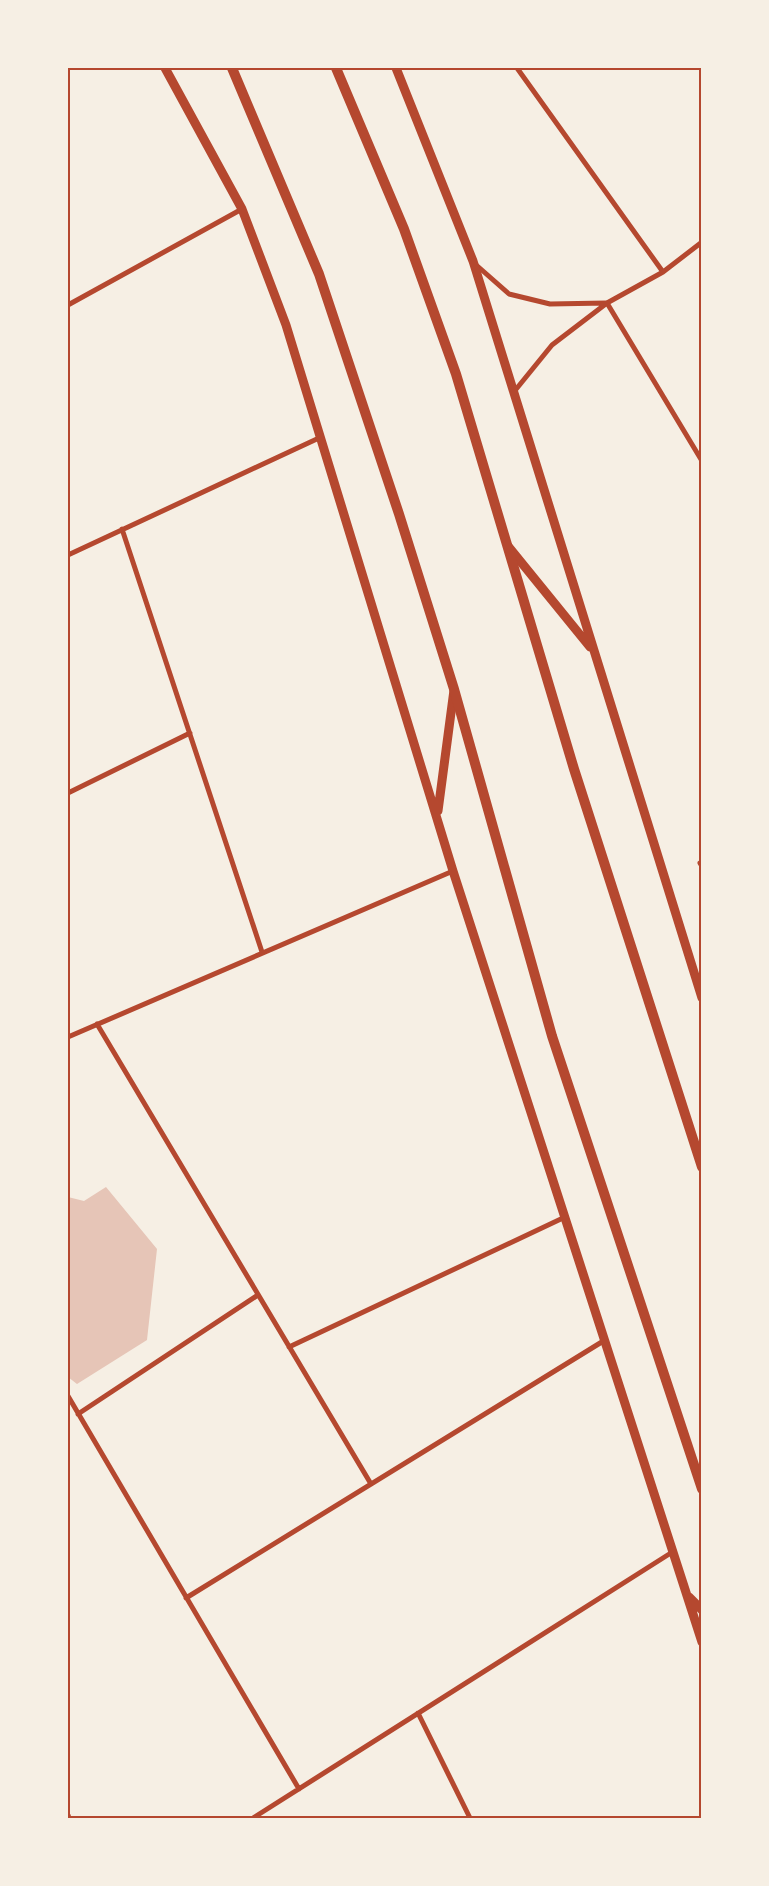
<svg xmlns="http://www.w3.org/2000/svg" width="769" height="1886" viewBox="0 0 769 1886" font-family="'DM Sans',sans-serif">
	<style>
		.building { fill: #e6c5b7 }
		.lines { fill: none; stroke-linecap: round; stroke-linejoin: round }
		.minor { stroke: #b5482f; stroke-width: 5 }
		.tertiary { stroke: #b5482f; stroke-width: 9 }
		.secondary { stroke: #b5482f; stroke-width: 10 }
		.neatline { fill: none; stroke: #b5482f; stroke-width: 2 }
	</style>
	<rect width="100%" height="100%" fill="#f6efe4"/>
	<path class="building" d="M106,1187L157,1249L147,1340L77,1384L68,1377V1197L84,1201Z"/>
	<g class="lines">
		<path class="minor" d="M517,68L663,272
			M475,264L509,294L550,304L606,303
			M607,303L702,461
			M68,305L242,209
			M513,393L552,345L607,303L663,272L702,242
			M122,529L262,952
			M68,555L319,438
			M68,793L190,733
			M702,862L700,863L702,866
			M97,1024L371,1484
			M68,1037L453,871
			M289,1347L563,1218
			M68,1396L299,1789
			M78,1414L258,1295
			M186,1598L605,1340
			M418,1713L470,1818
			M68,1815L69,1818
			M253,1818L674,1551"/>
		<path class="tertiary" d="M165,68L242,209L286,325L453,871L702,1642
			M396,68L473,261L702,998
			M508,546L590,647
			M438,811L454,690
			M689,1597L702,1610"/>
		<path class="secondary" d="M232,68L319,274L399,514L454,689L552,1036L702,1489
			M336,68L404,229L456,374L574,769L702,1167"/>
	</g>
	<rect width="769" height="1886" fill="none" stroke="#f6efe4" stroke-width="138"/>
	<rect x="69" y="69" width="631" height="1748" class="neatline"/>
</svg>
